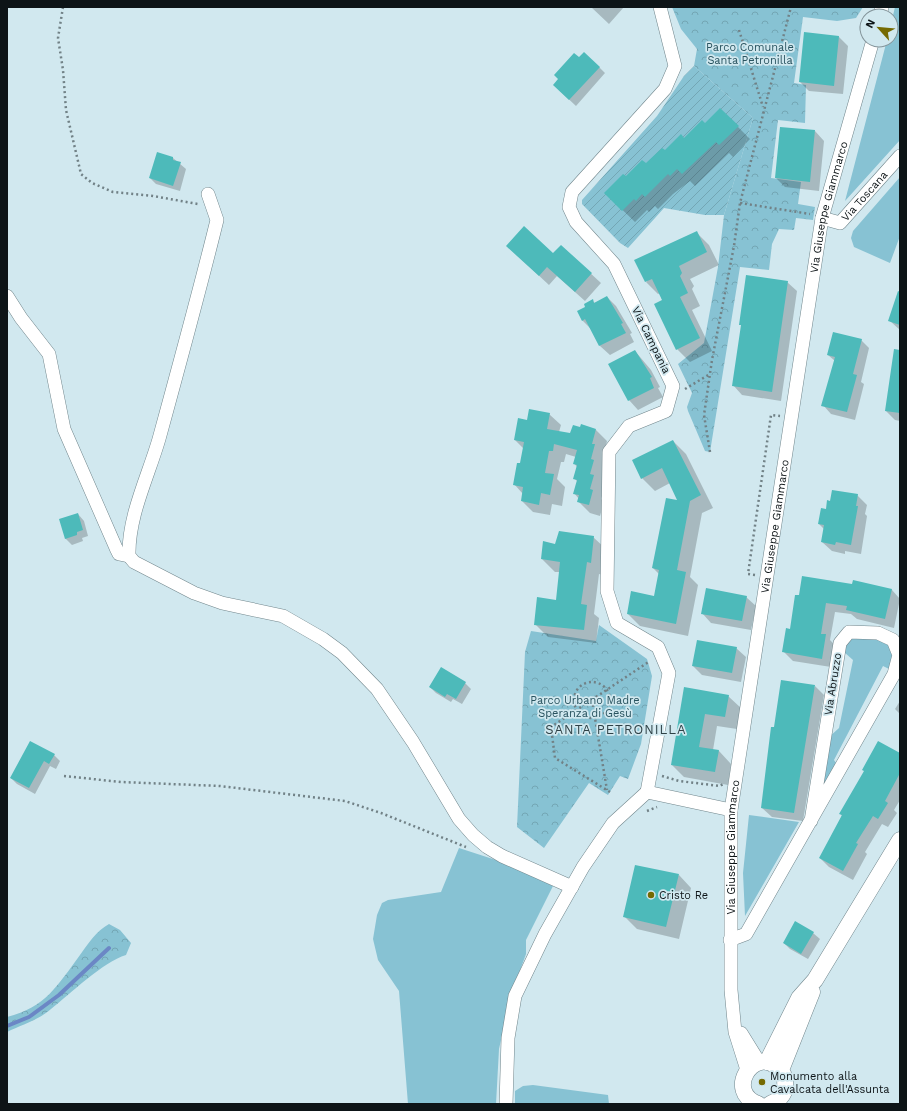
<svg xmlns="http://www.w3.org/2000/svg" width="907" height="1111" viewBox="0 0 907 1111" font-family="'Work Sans',sans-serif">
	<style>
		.grass { fill: #87c2d3 }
		.forest { fill: url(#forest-crowns) }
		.garden { fill: url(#garden-furrows) }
		.shadow { fill: #0003 }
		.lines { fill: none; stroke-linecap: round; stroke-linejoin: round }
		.stream { stroke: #6b87c5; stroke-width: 4 }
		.building { fill: #4dbaba }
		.minor-casing { stroke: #71868c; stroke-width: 14 }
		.major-casing { stroke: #71868c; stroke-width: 17 }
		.path { stroke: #718186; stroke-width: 2.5; stroke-dasharray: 2 3; stroke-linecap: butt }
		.minor { stroke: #fff; stroke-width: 13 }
		.major { stroke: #fff; stroke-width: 16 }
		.poi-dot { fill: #756a02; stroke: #d1e8ef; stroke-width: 1.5 }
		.labels { text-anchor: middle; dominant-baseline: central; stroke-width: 3.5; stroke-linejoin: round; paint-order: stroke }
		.park-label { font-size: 11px; fill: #28535f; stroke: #d1e8ef }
		.street-label { font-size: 11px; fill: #0d1417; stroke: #d1e8ef }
		.poi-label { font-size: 11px; fill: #0d1417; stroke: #d1e8ef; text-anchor: start }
		.quarter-label { font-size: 13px; letter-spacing: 1px; fill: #2f4247; stroke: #d1e8ef }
	</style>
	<defs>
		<pattern id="forest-crowns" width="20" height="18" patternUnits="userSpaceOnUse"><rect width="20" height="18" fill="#87c2d3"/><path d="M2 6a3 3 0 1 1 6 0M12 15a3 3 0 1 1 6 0" fill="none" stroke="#73a6b4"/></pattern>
		<pattern id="garden-furrows" width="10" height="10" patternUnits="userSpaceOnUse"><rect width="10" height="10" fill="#87c2d3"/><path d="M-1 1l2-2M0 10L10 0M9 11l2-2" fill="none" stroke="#73a6b4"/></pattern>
	</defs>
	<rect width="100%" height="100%" fill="#d1e8ef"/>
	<path class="grass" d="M895,7H900V140L845,201L887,40H891V24Z
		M900,172V236L890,263L854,247L851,238L853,231L900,177Z
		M866,635L891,646L893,654L889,669L883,666L834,760L838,766L818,803L827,739L839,728L853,660L844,652L849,639Z
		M749,815L799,822L745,916L743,873Z
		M459,848L502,862L553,886L526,940V954L511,995L499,1049L496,1104H408L399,991L378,960L373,939L377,915L382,903L388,900L441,892Z
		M533,1085L608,1095L609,1104H515V1091L523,1086Z"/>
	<path class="forest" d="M672,7H863L856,18L837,21L803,17L794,83L806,85L805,123L778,120L771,178L801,182L798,204L815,207L813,220L796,218L794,230L779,229L772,244L769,270L740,267L710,452L705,451L688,411L687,407L692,393L678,364L704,343L718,267L724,215L753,118L694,66L697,49L681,29Z
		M599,625L647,659L652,676L641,744L628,779L620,776L608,795L589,783L544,848L517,827L525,652L531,631L596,641Z
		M109,924L120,930L131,943L126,955C103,962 70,994 51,1009C39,1020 21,1025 7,1032V1017C46,1007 57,986 80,955C88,944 96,931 109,924Z"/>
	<path class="garden" d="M694,66L753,118L724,215H705L664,208L628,248L620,243L582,204V200L657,116L684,76Z"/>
	<path class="shadow" d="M591,7H624L609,24Z
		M805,34L839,37L848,46L843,94L809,91L800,82Z
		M579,58L599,67L605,73L576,106L560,91Z
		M720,109L750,139L733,157L729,153L695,186L690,181L673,194L658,209L655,206L649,212L647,210L635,222L605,193L705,124Z
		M815,131L824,141L819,191L785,187L776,178Z
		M173,158L186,169L180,191L156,184L150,178Z
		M696,232L709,245L719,265L690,279L694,286L692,289L700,306L692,310L712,351L690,362L677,349L660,293L658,294L646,282Z
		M507,246L553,254L561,246L601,283L585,301L557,276L549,285Z
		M787,282L797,291L781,401L742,395L733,385L742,326L741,325Z
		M607,297L616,306L632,333L630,334L634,342L610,355L600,346L592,330L582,320L586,307L592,301L595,303Z
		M900,303V330L890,321Z
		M861,340L869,348L861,382L864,384L855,420L831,414L823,405L835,361L828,355Z
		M635,351L651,370L660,387L658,388L663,397L638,410L629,400Z
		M900,360V421L895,420L886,411Z
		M549,414L561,425L559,432L571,434L596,430L607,441L604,454L606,472L602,484L605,487L601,499L604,502L600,516L590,513L578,501L579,499L574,493L578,482L574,478L577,467L574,463L576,457L566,454L564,462H561L557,479L565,487L562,506L552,504L550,515L533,512L522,501L523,494L514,484L521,465L524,449L515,440L528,421Z
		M673,441L686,454L713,508L702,513L690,577L698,585L688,636L640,626L628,614L655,597L659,574L653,568L679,501L670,483L655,491L642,478Z
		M857,495L867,505L865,514L867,516L861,554L845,551V554L832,551L822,542L824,529L819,524L827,510Z
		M78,514L84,521L88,536L82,538L83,541L72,545L65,538Z
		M593,537L606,549L603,575L599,574L594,614L599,618L596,643L548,637L535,624L557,601L560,572H555L542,559L556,545Z
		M853,585L892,590L900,599L894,628L857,619L851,614L835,612L830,640L835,645L831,667L793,661L784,652L791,630L796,596Z
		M746,597L756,606L751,630L711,623L702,613Z
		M736,648L746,657L741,682L702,675L693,666Z
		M465,683L471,689L462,704L453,699L451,702L436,693L430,687Z
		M815,686L824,695L803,821L772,817L762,808Z
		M685,688L728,696L741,708L737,729L717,726L713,750L719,751L731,764L728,785L684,777L672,765Z
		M900,701V714L895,709Z
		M900,754V800L894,810L897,813L888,827L882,824L865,852L867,854L853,880L829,867L820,858L842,816L840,813Z
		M54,755L60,761L56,769L50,766L35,794L17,784L11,778Z
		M679,875L691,888L679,939L637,929L624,916Z
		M796,923L813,933L820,939L808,959L790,949L784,943Z"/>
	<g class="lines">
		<path class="stream" d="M7,1026L29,1017L59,995L109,948"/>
	</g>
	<path class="building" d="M804,32L839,36L834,86L799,82Z
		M584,52L600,67L569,100L553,85L558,79L554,75L574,53L579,57Z
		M720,108L739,126L719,145L716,142L682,174L677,169L670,176L668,174L645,197L642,194L636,201L634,199L622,211L604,193L623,174L626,176L642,160L646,163L662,148L665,150L681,134L684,138L702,120L705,123Z
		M780,127L815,130L810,182L775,178Z
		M157,152L173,157V160L181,162L173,186L149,178Z
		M524,226L553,253L561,245L592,273L575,292L547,267L539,276L506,246Z
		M697,231L707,252L679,266L682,273L680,276L688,293L680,297L700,338L676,350L654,304L662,300L652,279L645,282L634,260Z
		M746,275L788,281L772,392L732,386L741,325H739Z
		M898,291L900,292V325L888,321Z
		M607,296L623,323L621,324L626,333L599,346L585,319L582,321L577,311L585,307L584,304L593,299L594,303Z
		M833,332L862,339L853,374L857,375L847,412L821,406L835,357L827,355Z
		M894,349L900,350V413L885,411Z
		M635,350L652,377L650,378L654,388L628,401L608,364Z
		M529,409L550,413L547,429L570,433L573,425L580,427L581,424L596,429L592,444H595L591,459L594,460L590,474L594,475L590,489L593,490L589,505L577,502L579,495L573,494L577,480L573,479L577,465L573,464L577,450L554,444L553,451H549L545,473L554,474L550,495L541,493L539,505L521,501L523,487L513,485L517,463H520L524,442L514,440L518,418L527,420Z
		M673,440L701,495L690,501L677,570L686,572L676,624L627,614L631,591L654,596L659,570L652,568L666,498L677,500L662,468L641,479L632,460Z
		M832,490L858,494L856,506H858L851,545L836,542L835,545L821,542L824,525L818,524L821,508L826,509L827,500L830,501Z
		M78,513L83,530L77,532V535L65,539L59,519Z
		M559,531L594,536L591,563L587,562L581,604L587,605L584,630L534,625L537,597L556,600L560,562L541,559L543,541L555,544Z
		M802,576L852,584L853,580L892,589L885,619L846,610L847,606L826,603L821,634H826L822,659L782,652L786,628L790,629L795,595H799Z
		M706,588L747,596L742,621L701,614Z
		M697,640L737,647L732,673L692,666Z
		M441,667L466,682L456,699L447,694L445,697L429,687Z
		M781,680L815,685L794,813L761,808L771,727H774Z
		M684,687L729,695L725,717L705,714L699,747L719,750L715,772L671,765Z
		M30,741L55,754L49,764L44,761L29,788L10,778Z
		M878,741L900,753V773L885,801L888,803L878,819L873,816L856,843L858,844L843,871L819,858L842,815L839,814L864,771L862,770Z
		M635,865L679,874L666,927L623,917Z
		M795,921L814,932L801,954L783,943Z"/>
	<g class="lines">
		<g class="minor-casing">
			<g id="minor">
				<path d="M880,16L882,7"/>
				<path d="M208,194L217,220C199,293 179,366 159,439C148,477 128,516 129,556L134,562L194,593L222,603L283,616L323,639L342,653L377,689L413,742L459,819L473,835L487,847L502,856L572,887"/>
				<path id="s1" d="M822,218L840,223L900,156"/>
				<path d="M7,296L21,318L49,354L64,429L116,548L119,554L129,556"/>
				<path d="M647,792L669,673L658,647L617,623L607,591L609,452L629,426L666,411L673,386L614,264L576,222L569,207L572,192L665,89L675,66L660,7"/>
				<path d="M730,940L746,934L894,674L899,655L893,640L878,633L849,632L840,643L811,821"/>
				<path d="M741,1033L759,1062"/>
				<path id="s2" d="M747,1070L735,1032L731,990V810L822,218L873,40"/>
				<path d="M506,1104L508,1038L515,996L545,934L583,867L613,823L647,792L731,810"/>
			</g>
		</g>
		<g class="major-casing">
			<path id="major" d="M767,1062L799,998L815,980L900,840
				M781,1070L812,992
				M758,1104C725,1092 753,1046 777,1067C783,1071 786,1078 785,1086C785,1095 778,1101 770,1104"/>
		</g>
		<path class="path" d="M63,7L58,38L63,70L66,110L81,174L92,183L113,192L153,196L198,204
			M739,30L763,107
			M862,33L867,16
			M740,203L810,214
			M685,389L710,374
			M710,452L704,415L712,360L734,246L740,203L791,7
			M755,575L748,574L771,415L780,416
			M574 700a18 18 0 1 1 36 0a18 18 0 1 1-36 0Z
			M592,700L607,790
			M64,776L121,782L220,786L345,801L381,813L466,847
			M662,776L679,781L720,786L723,784
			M610,792L555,758L551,727L650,661
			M647,811L657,807"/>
		<use href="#minor" class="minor"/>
		<use href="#major" class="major"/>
	</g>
	<g class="poi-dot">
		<circle cx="651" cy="895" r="4"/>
		<circle cx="762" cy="1082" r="4"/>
	</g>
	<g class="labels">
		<g class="park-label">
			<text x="750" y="47">Parco Comunale<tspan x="750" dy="13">Santa Petronilla</tspan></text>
			<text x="585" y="700">Parco Urbano Madre<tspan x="585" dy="13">Speranza di Gesù</tspan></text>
		</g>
		<g class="street-label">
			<text stroke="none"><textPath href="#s1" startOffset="55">Via Toscana</textPath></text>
			<text stroke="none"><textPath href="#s2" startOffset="873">Via Giuseppe Giammarco</textPath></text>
			<text transform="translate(651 340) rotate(64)">Via Campania</text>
			<text stroke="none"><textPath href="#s2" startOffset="549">Via Giuseppe Giammarco</textPath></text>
			<text transform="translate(833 684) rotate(-81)">Via Abruzzo</text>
			<text stroke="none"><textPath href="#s2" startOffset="225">Via Giuseppe Giammarco</textPath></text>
		</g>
		<g class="poi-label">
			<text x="659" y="895">Cristo Re</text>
			<text x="770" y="1076">Monumento alla<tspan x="770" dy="13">Cavalcata dell'Assunta</tspan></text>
		</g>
		<g class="quarter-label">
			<text x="616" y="729">SANTA PETRONILLA</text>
		</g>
	</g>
	<rect width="907" height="1111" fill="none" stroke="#0d1417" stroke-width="16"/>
	<g transform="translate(879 28) rotate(297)"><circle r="19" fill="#d1e8ef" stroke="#839399"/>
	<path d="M0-3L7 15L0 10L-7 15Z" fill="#756a02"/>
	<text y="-6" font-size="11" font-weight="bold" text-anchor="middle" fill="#0d1417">N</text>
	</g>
</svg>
